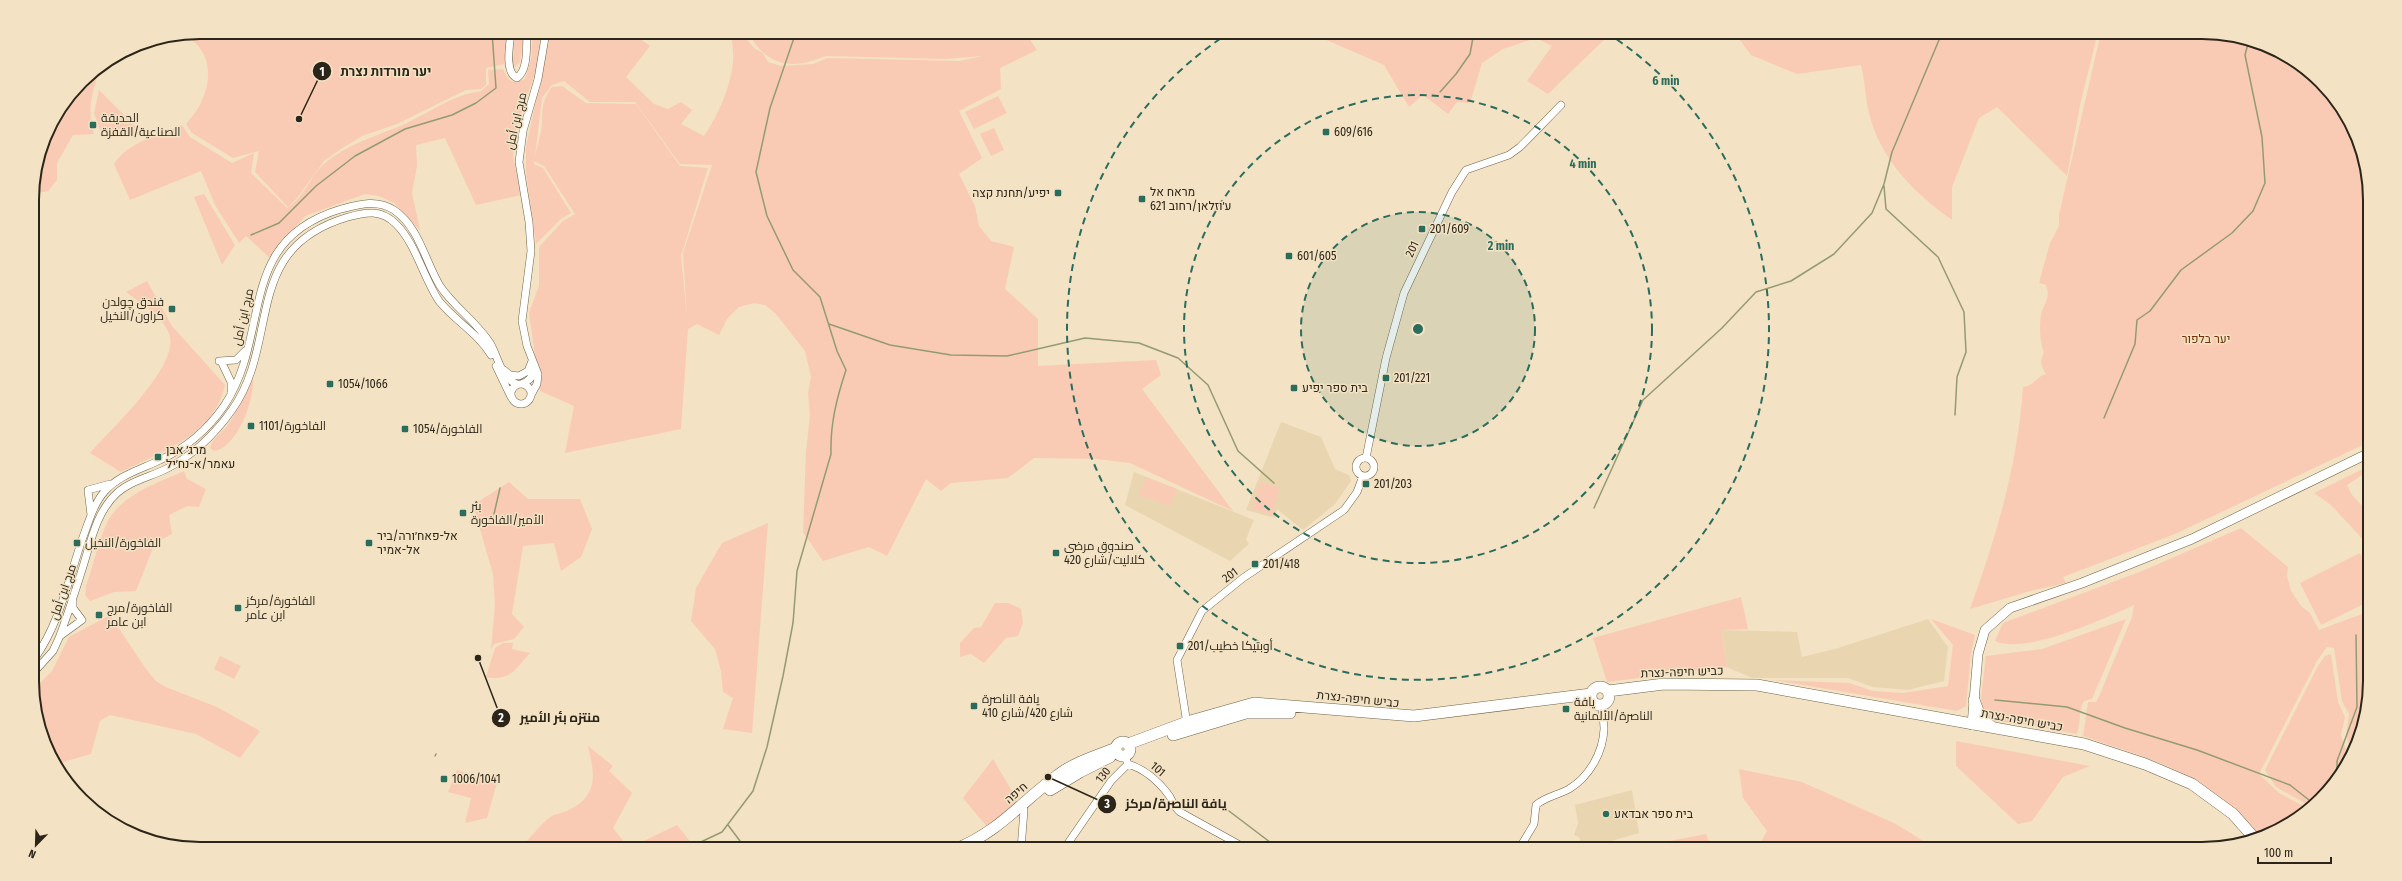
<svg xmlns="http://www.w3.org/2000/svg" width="2402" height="881" viewBox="0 0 2402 881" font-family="'Fira Sans Condensed',Cairo,Heebo,sans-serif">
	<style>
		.built { fill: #e9d6b1 }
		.green { fill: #facbb4; fill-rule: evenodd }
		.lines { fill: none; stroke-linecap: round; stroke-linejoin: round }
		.stream { stroke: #939b72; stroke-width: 1.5 }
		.minor-casing { stroke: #716347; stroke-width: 8 }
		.major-casing { stroke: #716347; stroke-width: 10 }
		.highway-casing { stroke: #716347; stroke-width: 12 }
		.minor { stroke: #fff; stroke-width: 7 }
		.major { stroke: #fff; stroke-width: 9 }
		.highway { stroke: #fff; stroke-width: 11 }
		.ring { fill: none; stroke: #2b6d5c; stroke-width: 2; stroke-dasharray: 7 5 }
		.poi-dot { fill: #2b6d5c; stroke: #f3e2c3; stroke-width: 1.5 }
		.labels { text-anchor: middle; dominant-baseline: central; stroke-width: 3; stroke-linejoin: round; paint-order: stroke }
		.poi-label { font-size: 12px; fill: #2c261a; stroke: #f3e2c3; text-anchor: start }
		.street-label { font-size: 12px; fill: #2c261a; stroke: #f3e2c3 }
		.park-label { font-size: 12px; fill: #723208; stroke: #f3e2c3 }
		.rim { fill: none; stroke: #2c261a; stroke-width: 2 }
		.centre { fill: #2b6d5c; stroke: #f3e2c3; stroke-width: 2 }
		.ring-label { font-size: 12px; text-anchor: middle; font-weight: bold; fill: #2b6d5c; stroke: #f3e2c3; stroke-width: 3; stroke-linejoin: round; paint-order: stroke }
		.leader { fill: none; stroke: #2c261a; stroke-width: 1.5 }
		.callout-dot { fill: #2c261a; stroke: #f3e2c3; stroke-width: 1.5 }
		.mark-label { font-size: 12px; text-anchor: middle; font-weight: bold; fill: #fff }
		.callout-label { font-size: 13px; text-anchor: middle; font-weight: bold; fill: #2c261a; stroke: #f3e2c3; stroke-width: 3; stroke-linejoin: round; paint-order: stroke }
	</style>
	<rect width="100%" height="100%" fill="#f3e2c3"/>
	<path class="built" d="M1281,422L1321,437L1335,469L1349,475L1351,481L1335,504L1303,530L1277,509L1275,518L1246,510Z
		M1134,472L1254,520L1246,539L1249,544L1230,561L1125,505Z
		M1928,619L1948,647L1944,681L1908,690L1873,687L1848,678H1752L1727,667L1722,630L1797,632L1802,657L1835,649Z
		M1632,790L1639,833L1583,849L1579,837L1574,835L1578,823L1575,805Z"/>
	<path class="green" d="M200,32H507L505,64L486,68V85L481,89L466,90L397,124L362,136L341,149L324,161L297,198L288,207L255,172L259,151L233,158L192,133L186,124C210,99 221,56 185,35Z
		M515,32H524L520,62L515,67L513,61Z
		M533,32H541L537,68L516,128L513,156L521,195L476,205L445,138L416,145L417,166L412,193L420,230L394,203L379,196L365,194L305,216L270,258L246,236L239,243L215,205L201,171L130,200L114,164C128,142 159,135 182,125L190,137L232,163L254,153L251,173L287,208C306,196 309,177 324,164C344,146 373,137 398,127C426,115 451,95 481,91L489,84L488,70L503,69C508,81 512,85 525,79L531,60Z
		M551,32H638L636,36L650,46L626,77L654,104L668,109L681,102L692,110L681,124L704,136C718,115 730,89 733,63C734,53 732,42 731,32L745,37L754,48L763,53L768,62L781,66L813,64L828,58L960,61L982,56L945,59L826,56C793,70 767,67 749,34L742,32H1032L1027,35L1037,50L1000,68L1001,89L959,111L982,158L959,174L975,206L979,226L991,241L1014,247L1005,289L1038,319V366L1156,360L1161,375L1142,389L1233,511L1130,463L1097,459L1034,458L1008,478L951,483L941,491L926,479L887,556L869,547L823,561L803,532L806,452L810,415L808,393L811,377L805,351L776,314L765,305L754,303L739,307L727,319L719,335L697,324L688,329L681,429L565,453L574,406L540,391L529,313L539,286V247L563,221L575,214L544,166L534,161V164L543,168L571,213L561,219L536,244L526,173V147ZM564,81L590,102H635L680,164L712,165L683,253L687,317L681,256L708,168L680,166L636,104L586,103L562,86L552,87C542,101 542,109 542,125C541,134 537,147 535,156L542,98L552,85Z
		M1308,32H1617L1609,35L1548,94L1527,81L1552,46L1536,38L1503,49L1482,63L1470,103L1457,102L1448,114L1423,95L1409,107L1384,65Z
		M1734,32H2098L2080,105L2067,176L1997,107L1979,118L1952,187V220C1914,193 1880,159 1869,113C1865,97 1865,81 1861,65L1797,74L1751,55Z
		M2101,32H2202L2256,41L2296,60L2329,89L2353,126L2369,177V442L2175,534L2063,577L2066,583L2030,591L1970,609C1996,538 2018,464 2023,387C2034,386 2036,377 2046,374C2041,366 2039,362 2044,353C2040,341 2039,328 2041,315C2044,302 2051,299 2046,285L2039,283L2050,243L2059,226V215Z
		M100,67C93,91 86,109 94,134L73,135L57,163V180L48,191L33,194L32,188L49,126L89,74Z
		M99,90L140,131L115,136L100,130L94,113Z
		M998,96L1007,113L974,129L965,112Z
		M994,128L1004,150L991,156L980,134Z
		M204,194L235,245L222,265L194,197Z
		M147,281L172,326L225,385C214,435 163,451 121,472L90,453C111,430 177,368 170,337C166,318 140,303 126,292Z
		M253,377C255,398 238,448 214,451L210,448C212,438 222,433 228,425C238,410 246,394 253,377Z
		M2369,466V479L2362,475L2347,485L2352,495L2370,514V547L2331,505L2314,493Z
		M184,471L187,479L206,489L199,507L187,506L169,515L172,534L155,543L136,591L114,592L90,601L85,595L86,586C93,567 100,535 109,519C125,493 158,483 184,471Z
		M1146,477L1177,489L1170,506L1139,495Z
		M509,482L528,499H580L592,529L581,557L561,571L554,543L523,546L512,614L524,627L514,639L494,644L491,650L495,605L493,574L473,505Z
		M1260,482L1280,488L1272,515L1252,509Z
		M768,523L752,733L723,729L733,698L723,692L721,671L715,649L691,621L696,588L722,543Z
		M2241,528L2288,567L2287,576L2291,591L2301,606L2310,613L2319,630L2370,611C2370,658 2374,710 2352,753L2346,736L2349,714L2342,701L2334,648L2327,647L2317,661L2259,774L2279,793L2309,809L2304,815L2262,837C2242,817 2211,789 2186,776C2154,758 2117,748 2083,736L2088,702H2096L2100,694L2132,617L2134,605C2104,619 2025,655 1995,641L2003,623L2142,571Z
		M2360,553L2370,572V601L2321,625L2300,583Z
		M1741,597L1748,629L1722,630L1727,667L1607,682L1593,638Z
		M995,603H1008L1021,609L1023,623L1018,636L1006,638L984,663L971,654L960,657V643L974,628L981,627Z
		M110,615L146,669L156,681L166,687L217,707L260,731L240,758L196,734L110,715L100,721L91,754L66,761L57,766C41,743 35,717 35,688L52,671L69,637Z
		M1931,619L1975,635L1971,653L1966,706L1957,711L1774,680L1849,683L1873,691L1903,693L1948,686L1953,645Z
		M2126,619L2092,699L2084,701C2078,711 2081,722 2077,734L2029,725L1993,721L1982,711L1981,698L1986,656L2042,649Z
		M503,643H513L512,649L530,653C515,669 510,682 486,677L495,648Z
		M2331,654L2338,702L2345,717L2341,735L2349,759L2336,783L2312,807L2276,787L2265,770L2318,666L2325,656Z
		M220,656L241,666L234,679L214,669Z
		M1956,741L2090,766L2063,777L2032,821L2018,824L1956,766Z
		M588,746L613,766L609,771L632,793L613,828L629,848L677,825L696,849H520C529,839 539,826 550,817C555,814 562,813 567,811C599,796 595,775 588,746Z
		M993,759L1016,798V804L989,829L963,798Z
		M1739,769L1802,782L1896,824L1936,849H1757L1767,831L1743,798Z
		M457,770L497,783L487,818L465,823L471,798L448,792Z
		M1706,834L1712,849H1669L1670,841Z"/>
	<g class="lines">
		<path class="stream" d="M1440,92L1456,74L1470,54L1474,32
			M1884,186L1886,209L1938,257L1964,312L1966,352L1957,377L1955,415
			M251,235L279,223L316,186L355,156L405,129L452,115L476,103L496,88L492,32
			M829,324L890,345L951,355L1007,356L1085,338L1139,343L1178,358L1208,385L1238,451L1274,483
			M2104,418L2135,344L2137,320L2150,311L2181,270L2232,233L2253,211L2265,183L2262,137L2245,55L2249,40
			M1594,508L1643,400L1722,328L1756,292L1791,281L1834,254L1872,213L1884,184L1892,152L1939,40V32
			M494,514L500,488
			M1995,700L2067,707L2125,728L2197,750L2290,785L2314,804
			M435,756L436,754
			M2337,781V761L2357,707L2356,635
			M1229,811L1279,849
			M728,825L746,849
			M686,849L722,832L753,791L767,747L783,676L793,623L797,571L831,454C830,424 837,397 846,370L837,351L820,297L793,270L767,216L756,172L770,108L796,32"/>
		<g class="minor-casing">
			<path id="minor" d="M511,32C510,43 504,73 517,78C529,69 526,45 527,32
				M219,361L236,360L245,351
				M222,363L231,382V390
				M496,366L511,397
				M504,370L510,375L519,376L528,371L532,361
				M511 394a10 10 0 1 1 20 0a10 10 0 1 1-20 0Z
				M521,384C530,381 535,375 533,365
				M531,395L537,384L538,374L527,346L522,321L531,251L529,222L519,162L523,131L538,79L546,32
				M1356 467a9 9 0 1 1 18 0a9 9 0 1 1-18 0Z
				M1366,458L1386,358L1404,293L1452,192L1466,170L1509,155L1520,147L1561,105
				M91,515L88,490L110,484
				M60,636L82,620L73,608V601
				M35,658C60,623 69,577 83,537C89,521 94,503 105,491C119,475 142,469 160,460C186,448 208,429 224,406C273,333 234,241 341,209C360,204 377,199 394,210C419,227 425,261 440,286C454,307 476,321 490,343C498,356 501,379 517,384
				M35,671L53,651L59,638C67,617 74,595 81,573C90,546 95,513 117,493C130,481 150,477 166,469C192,456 215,434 232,410C282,339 240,249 348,217C366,212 381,209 396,224C416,244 423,277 439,301C455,321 478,333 491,355
				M1187,724L1177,660L1202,611L1243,578L1344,510L1357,492L1363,476
				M1125,756L1128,764
				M1128,764C1144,769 1158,781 1168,794C1173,800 1173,807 1180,812L1247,849
				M1021,849L1024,810
				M1064,849L1111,781L1128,764
				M1519,849L1534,824L1536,805C1545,797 1558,795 1569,789C1589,777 1603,753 1604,729C1604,721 1602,713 1602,705"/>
		</g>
		<g class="major-casing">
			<path id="major" d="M1972,725L1978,654L1985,630L2010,608L2082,583L2192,539L2369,453"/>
		</g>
		<g class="highway-casing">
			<path id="highway" d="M1591 696a9 9 0 1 1 18 0a9 9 0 1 1-18 0Z
				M1608,691L1664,684L1757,685L2084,744L2145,764L2192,784L2233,814L2256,840
				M1974,700L1981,719L1992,727
				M1173,735L1246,713H1290
				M1116 749a7 7 0 1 1 14 0a7 7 0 1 1-14 0Z
				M1128,744L1187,722L1254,703L1414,716L1591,694
				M1050,790L1080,772L1110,757
				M956,849C1000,831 1021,802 1058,775C1075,762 1096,756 1116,748"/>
		</g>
		<use href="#minor" class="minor"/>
		<use href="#major" class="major"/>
		<use href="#highway" class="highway"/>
	</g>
	<circle cx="1418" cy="329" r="117" fill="#2b6d5c" fill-opacity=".12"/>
	<g class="ring">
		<circle cx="1418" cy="329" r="117"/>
		<circle cx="1418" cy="329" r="234"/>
		<path d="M1607 33A351 351 0 1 1 1229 33"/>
	</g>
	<g class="poi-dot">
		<rect x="89" y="121" width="8" height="8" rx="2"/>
		<rect x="1322" y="128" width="8" height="8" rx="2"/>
		<rect x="1054" y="189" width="8" height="8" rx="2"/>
		<rect x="1138" y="195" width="8" height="8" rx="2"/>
		<rect x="1418" y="225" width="8" height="8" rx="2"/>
		<rect x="1285" y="252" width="8" height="8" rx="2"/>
		<rect x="168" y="305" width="8" height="8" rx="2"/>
		<rect x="1382" y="374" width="8" height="8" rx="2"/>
		<rect x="326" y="380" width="8" height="8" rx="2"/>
		<rect x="1290" y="384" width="8" height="8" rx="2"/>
		<rect x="247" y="422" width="8" height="8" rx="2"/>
		<rect x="401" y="425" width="8" height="8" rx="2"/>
		<rect x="154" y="453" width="8" height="8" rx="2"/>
		<rect x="1362" y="480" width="8" height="8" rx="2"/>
		<rect x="459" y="509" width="8" height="8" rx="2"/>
		<rect x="73" y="539" width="8" height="8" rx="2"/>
		<rect x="365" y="539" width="8" height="8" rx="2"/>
		<rect x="1052" y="549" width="8" height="8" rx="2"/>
		<rect x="1251" y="560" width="8" height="8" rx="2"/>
		<rect x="234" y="604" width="8" height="8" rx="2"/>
		<rect x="95" y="611" width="8" height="8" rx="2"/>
		<rect x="1176" y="642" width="8" height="8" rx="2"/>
		<rect x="970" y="702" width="8" height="8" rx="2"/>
		<rect x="1562" y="705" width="8" height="8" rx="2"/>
		<rect x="440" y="775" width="8" height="8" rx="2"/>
		<circle cx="1606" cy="814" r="4"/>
	</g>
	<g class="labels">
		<g class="poi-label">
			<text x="101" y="118">الحديقة<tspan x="101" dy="14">الصناعية/القفزة</tspan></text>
			<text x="1334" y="132">609/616</text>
			<text x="1150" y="192">מראח אל<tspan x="1150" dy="14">ע׳וזלאן/רחוב 621</tspan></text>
			<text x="1050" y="193" text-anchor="end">יפיע/תחנת קצה</text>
			<text x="1430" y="229">201/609</text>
			<text x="1297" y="256">601/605</text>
			<text x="164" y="302" text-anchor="end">فندق چولدن<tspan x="164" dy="14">كراون/النخيل</tspan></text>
			<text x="1394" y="378">201/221</text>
			<text x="338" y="384">1054/1066</text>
			<text x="1302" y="388">בית ספר יפיע</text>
			<text x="259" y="426">الفاخورة/1101</text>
			<text x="413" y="429">الفاخورة/1054</text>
			<text x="166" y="450">מרג׳ אבן<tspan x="166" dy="14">עאמר/א-נח׳יל</tspan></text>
			<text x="1374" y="484">201/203</text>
			<text x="471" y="506">بئر<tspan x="471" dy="14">الأمير/الفاخورة</tspan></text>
			<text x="377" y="536">אל-פאח׳ורה/ביר<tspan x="377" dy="14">אל-אמיר</tspan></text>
			<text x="85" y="543">الفاخورة/النخيل</text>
			<text x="1064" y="546">صندوق مرضى<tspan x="1064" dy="14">كلاليت/شارع 420</tspan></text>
			<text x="1263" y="564">201/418</text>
			<text x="246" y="601">الفاخورة/مركز<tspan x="246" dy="14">ابن عامر</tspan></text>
			<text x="107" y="608">الفاخورة/مرج<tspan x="107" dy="14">ابن عامر</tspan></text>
			<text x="1188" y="646">أوبتيكا خطيب/201</text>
			<text x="982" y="699">يافة الناصرة<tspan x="982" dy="14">شارع 420/شارع 410</tspan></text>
			<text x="1574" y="702">يافة<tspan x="1574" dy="14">الناصرة/الألمانية</tspan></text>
			<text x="452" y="779">1006/1041</text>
			<text x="1614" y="814">בית ספר אבדאע</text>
		</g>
		<g class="street-label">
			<text transform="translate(516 121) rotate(-77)">مرج ابن أمل</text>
			<text transform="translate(1412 249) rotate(-65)">201</text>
			<text transform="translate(243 317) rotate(-77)">مرج ابن أمل</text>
			<text transform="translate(1230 575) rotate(-37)">201</text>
			<text transform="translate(63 592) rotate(-71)">مرج ابن أمل</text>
			<text transform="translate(1682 672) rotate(-2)">כביש חיפה-נצרת</text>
			<text transform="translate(1358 699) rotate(6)">כביש חיפה-נצרת</text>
			<text transform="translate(2022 720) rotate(10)">כביש חיפה-נצרת</text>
			<text transform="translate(1158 769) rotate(41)">101</text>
			<text transform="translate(1103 775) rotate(-51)">130</text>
			<text transform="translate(1016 793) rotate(-41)">חיפה</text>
		</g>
		<g class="park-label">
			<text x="2206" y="339">יער בלפור</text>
		</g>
	</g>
	<path d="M0 0H2402V881H0ZM200 39H2202A161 161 0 0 1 2363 200V681A161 161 0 0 1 2202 842H200A161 161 0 0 1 39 681V200A161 161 0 0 1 200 39Z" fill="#f3e2c3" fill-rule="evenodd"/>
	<path class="rim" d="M200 39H2202A161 161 0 0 1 2363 200V681A161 161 0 0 1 2202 842H200A161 161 0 0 1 39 681V200A161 161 0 0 1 200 39Z"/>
	<circle cx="1418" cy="329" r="6" class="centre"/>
	<g class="ring-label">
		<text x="1666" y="85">6 min</text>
		<text x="1583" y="168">4 min</text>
		<text x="1501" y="250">2 min</text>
	</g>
	<path class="leader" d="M299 119L322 71M478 658L501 718M1048 777L1107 804"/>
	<g class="callout-dot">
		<circle cx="299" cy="119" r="4"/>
		<circle cx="478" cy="658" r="4"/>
		<circle cx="1048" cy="777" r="4"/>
		<circle cx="322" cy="71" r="10"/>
		<circle cx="501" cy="718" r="10"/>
		<circle cx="1107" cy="804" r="10"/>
	</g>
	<g class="mark-label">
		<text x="322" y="76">1</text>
		<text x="501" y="722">2</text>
		<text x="1107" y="808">3</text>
	</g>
	<g class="callout-label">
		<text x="386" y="76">יער מורדות נצרת</text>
		<text x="560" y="722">منتزه بئر الأمير</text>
		<text x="1176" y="808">يافة الناصرة/مركز</text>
	</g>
	<g transform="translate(36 845) rotate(203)" stroke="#f3e2c3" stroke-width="3" paint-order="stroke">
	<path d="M0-3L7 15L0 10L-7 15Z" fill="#2c261a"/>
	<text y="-6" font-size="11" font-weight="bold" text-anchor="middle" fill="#2c261a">N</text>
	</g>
	<path d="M2258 857v6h73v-6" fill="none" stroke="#2c261a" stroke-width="2"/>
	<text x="2264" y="857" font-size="12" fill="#2c261a" stroke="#f3e2c3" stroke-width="3" paint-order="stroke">100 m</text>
</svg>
